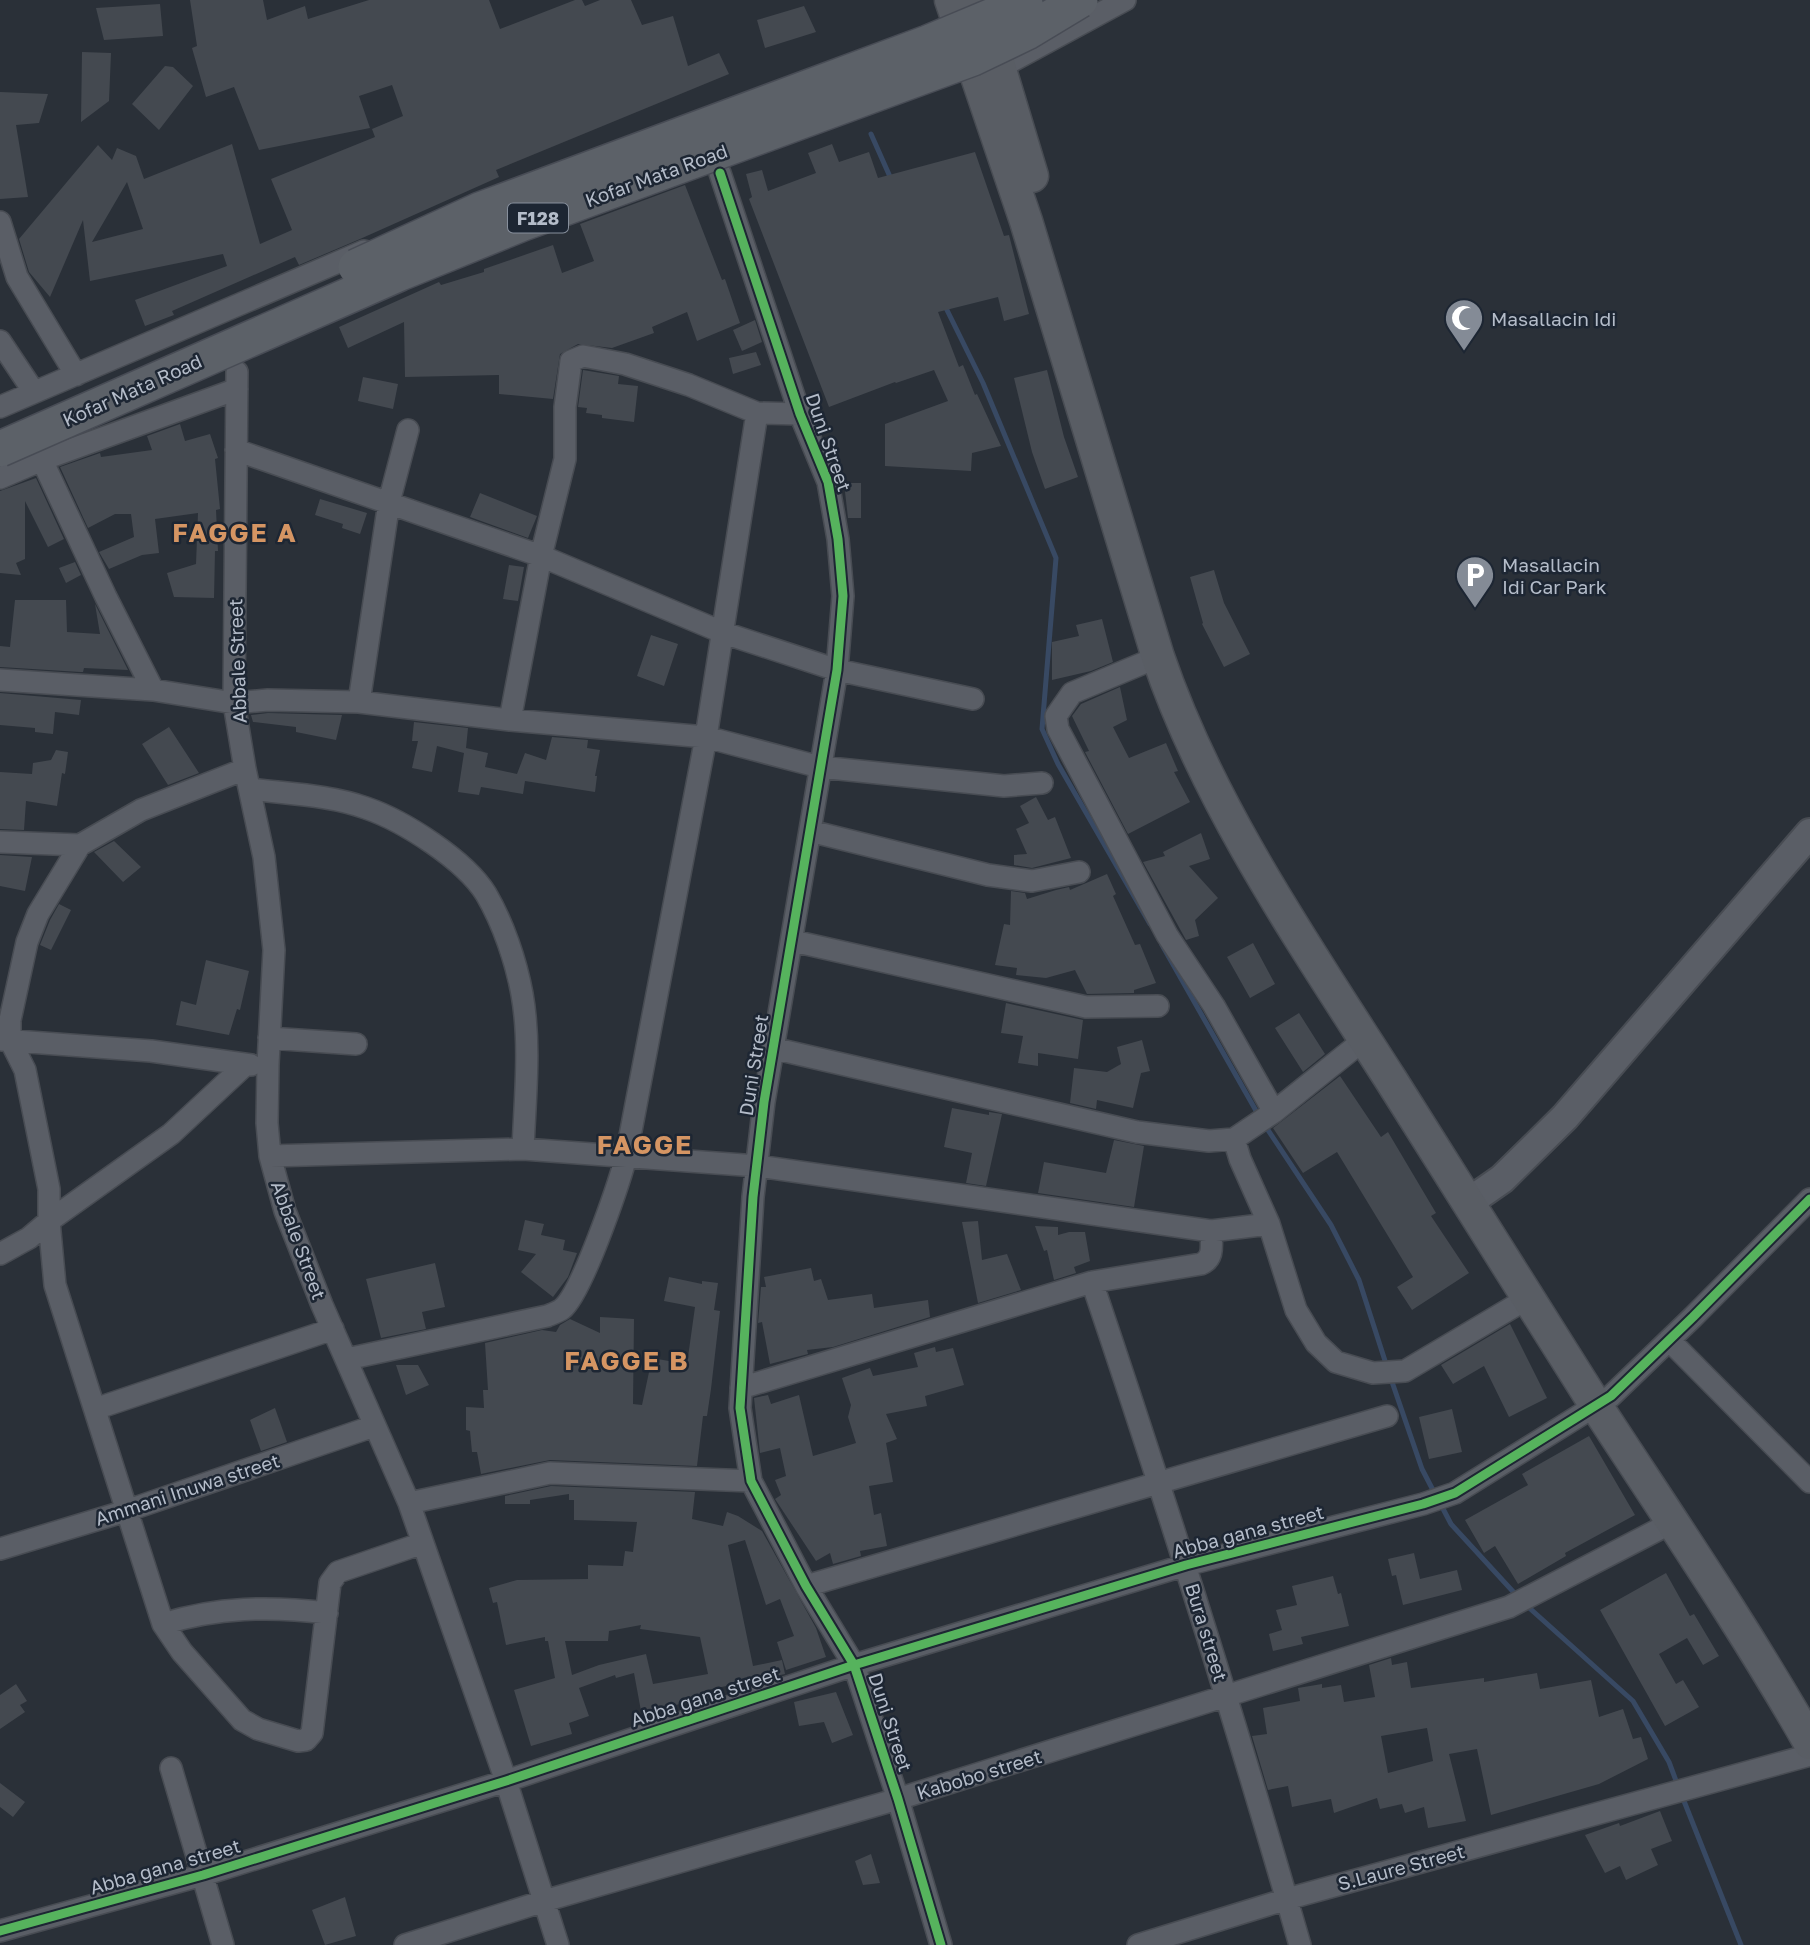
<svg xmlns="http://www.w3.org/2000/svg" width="1810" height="1945" viewBox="0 0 1810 1945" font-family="'Golos Text',sans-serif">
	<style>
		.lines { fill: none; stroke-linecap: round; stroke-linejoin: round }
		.stream { stroke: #384963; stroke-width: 5 }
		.building { fill: #444950; fill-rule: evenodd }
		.minor-casing { stroke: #484c53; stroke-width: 24 }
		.tertiary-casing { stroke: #484c53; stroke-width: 32 }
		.secondary-casing { stroke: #484c53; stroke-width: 35 }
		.minor { stroke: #5a5e66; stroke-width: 21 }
		.tertiary { stroke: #5a5e66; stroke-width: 28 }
		.secondary { stroke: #595d64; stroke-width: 32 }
		.primary-bridge-casing { stroke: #484c55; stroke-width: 38; stroke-linecap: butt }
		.primary-bridge { stroke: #5c6168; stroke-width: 35 }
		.cycleway-casing { stroke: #1d2633; stroke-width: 13 }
		.cycleway { stroke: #56b35d; stroke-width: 9 }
		.labels { text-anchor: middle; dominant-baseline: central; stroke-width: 5; stroke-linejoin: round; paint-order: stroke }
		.shield { fill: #1d2633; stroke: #878f9c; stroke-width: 2 }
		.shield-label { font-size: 18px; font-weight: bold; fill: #b4bcc9 }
		.street-label { font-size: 19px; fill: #b4bcc9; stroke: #1d2633 }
		.poi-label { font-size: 19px; fill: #b4bcc9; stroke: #1d2633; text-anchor: start }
		.district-label { font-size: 26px; font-weight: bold; letter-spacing: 2px; fill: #d59563; stroke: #1d2633 }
	</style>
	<rect width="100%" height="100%" fill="#2a3038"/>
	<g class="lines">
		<path class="stream" d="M871,134L891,179
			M944,304L983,383L1056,558L1042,729L1058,764L1150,924
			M1162,945L1259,1116
			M1264,1124L1331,1225L1359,1280L1387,1367
			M1390,1376L1422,1469L1435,1494
			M1440,1503L1451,1524L1518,1597
			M1525,1604L1633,1701L1669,1762L1678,1786
			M1682,1796L1741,1945"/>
	</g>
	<path class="building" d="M190,0H263L267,20L305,6L308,19L369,0H489L500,29L575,0H582L585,6L600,0H631L642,25L673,16L688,66L719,53L729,74L496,170L499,177L360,239L299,265L295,257L172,311L174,315L145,326L135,300L227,266L223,254L90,281L83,220L50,297L29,272L19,239L98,145L112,160L117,148L136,156L144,179L232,144L260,244L292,230L271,179L375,137L372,129L403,116L392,85L359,96L370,128L259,150L234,87L206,97L192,48L197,46ZM127,182L143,229L92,242Z
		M160,4L163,36L104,40L96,8Z
		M804,6L816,32L765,48L757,20Z
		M82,52L111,53L109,101L81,122Z
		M165,66L173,67L193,86L159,130L132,104Z
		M0,92L48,94L39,123L16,125L28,197L0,199Z
		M832,144L839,162L869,152L878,178L975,152L1004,236L1009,235L1029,314L1004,321L998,297L938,312L959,367L963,365L975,395L977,394L1001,446L972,453L971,471L885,466V424L948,401L934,370L896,383L895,382L829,407L749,199L752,197L746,174L762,170L768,191L816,173L808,153Z
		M685,185L722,280L725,279L740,323L697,341L687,312L652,327L654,333L612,348L578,344L560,354L553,399L499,394V375L405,377L404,322L348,348L339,327L439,282L441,285L484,272V269L553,245L562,273L594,261L580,224Z
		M755,320L762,342L742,351L733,330Z
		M756,352L761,365L733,374L729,358Z
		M583,370L619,376L618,384L638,386L634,422L602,418V415L586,413L587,408L578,407Z
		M1047,370L1064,437L1078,477L1045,489L1032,452L1014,378Z
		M363,377L398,384L393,409L358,401Z
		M180,424L185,441L210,434L218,458L215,459L220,509L216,510L218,551H215L214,598L174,597L167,573L196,564L198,513L155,519L159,553L142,555L109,569L99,552L134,537L131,514H115L88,528L60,467L100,453L101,457L152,450L147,436Z
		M36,478L64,539L48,547L25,501V559L16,563L21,575L0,573V491Z
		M844,483H861V518H848Z
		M480,493L537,516L528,538L470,517Z
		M320,499L367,513L360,534L342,528L343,524L315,515Z
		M75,562L81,575L66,583L59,568Z
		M509,565L524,567L518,601L503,599Z
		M1214,570L1224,603L1250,654L1224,667L1202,624L1203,623L1190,577Z
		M15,600H66L67,632L100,634L95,604L128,670L84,668L83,672H80L0,667V646L10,647Z
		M1102,619L1113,662L1091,671L1052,680V642L1079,636L1076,625Z
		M651,635L678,644L664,686L637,676Z
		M1120,687L1127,720L1113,727L1129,758L1166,743L1178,771L1174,772L1190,802L1128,834L1085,752L1089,751L1072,716L1081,704Z
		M0,693L81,700L79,715L55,712L53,734L35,732V728L0,725Z
		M268,713L342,715L336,740L296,732V727L253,722L251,715Z
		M414,722L468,728L466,748L488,753L485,767L517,774L525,753L546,760L552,737L588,740L587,748L600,750L595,776H597L595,792L525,781L523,794L481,787L479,795L458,792L464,753L437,746L432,772L412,768L418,741H412Z
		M169,727L199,773L168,785L142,744Z
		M56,750L68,752L65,774L62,773L57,806L26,801L24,830L0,829V772L32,774L33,763L51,760Z
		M1036,797L1048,820L1055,817L1071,858L1032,868L1014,865V855L1027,854L1016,829L1029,823L1020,806Z
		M1201,833L1210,859L1189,866L1218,898L1195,920L1199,936L1186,940L1143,862L1165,856L1163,852Z
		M114,841L141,867L123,882L94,852Z
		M0,855L32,857L25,891L0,886Z
		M1107,874L1116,894L1113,896L1135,945L1140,944L1156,983L1134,990V993L1087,994L1075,970L1046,978L1016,975L1017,968L995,965L1004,924L1010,925L1011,891L1025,893L1027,899L1056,890L1069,887L1070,890Z
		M59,904L71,910L51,950L40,945L50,920Z
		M1253,943L1275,984L1250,998L1227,957Z
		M206,960L249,971L240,1010L237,1009L229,1035L176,1025L181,1001L196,1005Z
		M1006,1003L1083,1020L1078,1059L1038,1053V1066L1018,1063L1023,1036L1001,1033Z
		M1299,1013L1325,1054L1303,1072L1275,1028Z
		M1142,1040L1150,1071L1141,1073L1133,1108L1097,1100L1096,1109L1070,1103L1074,1068L1107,1072L1121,1064L1117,1047Z
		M1340,1076L1381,1137L1388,1132L1436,1213L1431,1216L1469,1273L1412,1310L1397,1287L1413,1277L1337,1152L1303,1173L1273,1128Z
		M952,1108L989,1115V1112L1002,1114L986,1186L966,1183L972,1153L944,1147Z
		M1114,1140L1144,1146L1134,1207L1038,1193L1044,1162L1106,1173Z
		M525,1220L544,1224L541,1235L565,1240L563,1250L577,1253L568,1277L553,1297L521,1272L536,1254L518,1250Z
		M978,1221L982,1260L1007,1254L1021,1290L978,1303L962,1222Z
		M1035,1226L1058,1227V1235L1069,1232H1085L1090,1261L1074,1267L1076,1273L1054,1280L1047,1250L1044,1251Z
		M435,1263L445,1307L422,1312L426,1329L381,1338L366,1279Z
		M811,1268L814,1281L821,1279L828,1300L872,1294L874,1308L928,1300L930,1317L833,1347L807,1350L808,1354L770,1364L762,1322L758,1323L761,1287H766L764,1277Z
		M669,1277L702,1284V1281L718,1283L714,1310L720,1311L711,1389L707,1416H703L697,1466L550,1460L481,1474L477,1452H472L470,1431L466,1430V1407L484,1408L483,1390H488L485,1343L542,1330L556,1332L560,1325L570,1319L600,1333V1317L634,1319L633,1404L642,1405L652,1358L680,1363L681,1356L688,1357L695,1307L664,1301Z
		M1510,1324L1547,1398L1509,1417L1484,1366L1453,1384L1441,1365Z
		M935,1347L936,1352L953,1348L964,1385L925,1396L927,1406L886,1414L897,1439L886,1443L893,1482L869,1486L874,1515L881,1513L887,1546L860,1551L861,1556L833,1564L830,1553L816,1561L775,1499L781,1495L775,1480L786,1476L780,1448L760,1453L754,1398L768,1395L771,1404L799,1395L813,1456L840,1448L856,1443L848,1417L851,1405L842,1378L870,1368L873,1376L918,1367L914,1353Z
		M396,1365H418L429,1385L406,1395Z
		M275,1408L287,1442L261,1451L250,1420Z
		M1452,1409L1462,1452L1429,1459L1419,1417Z
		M1589,1436L1635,1515L1565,1553L1566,1556L1518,1584L1495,1546L1484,1553L1465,1520L1528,1485L1522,1474Z
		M551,1486L695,1492L692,1519L723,1526L727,1512L738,1516L762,1531L816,1628L826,1657L786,1670L777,1642L794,1636L780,1599L766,1605L745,1540L728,1545L753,1666L782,1660L785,1674L707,1690L709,1699L641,1711L634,1673L616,1678L615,1675L579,1688L589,1716L569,1723L572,1734L531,1746L514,1690L555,1678L548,1641H545V1637L506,1645L497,1602L493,1603L489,1588L517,1580L588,1579V1565L623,1566L625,1551L633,1552L637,1522L574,1520V1500H569V1494L530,1500V1504H505V1496ZM641,1625L640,1629L700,1637L708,1674L653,1684L646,1654L599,1665L572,1675L565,1641H608L609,1631Z
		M1414,1553L1420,1579L1457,1570L1462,1590L1403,1605L1396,1575L1392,1576L1388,1559Z
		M1666,1573L1690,1616L1694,1614L1719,1656L1703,1665L1687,1638L1659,1654L1676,1684L1683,1680L1699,1707L1665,1726L1600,1610Z
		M1333,1576L1338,1594L1341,1593L1349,1626L1301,1637L1303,1644L1273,1651L1269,1634L1282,1630L1276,1610L1297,1605L1292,1586Z
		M1391,1658L1392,1665L1407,1662L1411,1688L1484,1678V1682L1537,1673L1540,1689L1591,1680L1599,1717L1623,1709L1633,1739L1641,1737L1648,1759L1599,1784L1491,1815L1477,1749L1449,1754L1466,1821L1428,1828L1424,1807L1405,1813L1402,1804L1380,1809L1377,1798L1334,1813L1331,1799L1292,1807L1288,1786L1268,1790L1252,1736L1267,1734L1263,1708L1300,1701L1298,1688L1322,1684V1688L1341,1685L1344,1702L1375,1697L1369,1665ZM1427,1728L1433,1761L1388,1773L1381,1736Z
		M16,1684L27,1701L20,1705L25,1712L0,1729V1695Z
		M836,1692L853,1735L832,1743L824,1722L799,1726L794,1702Z
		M0,1783L25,1802L13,1817L0,1807Z
		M1660,1811L1672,1841L1651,1849L1658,1865L1626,1880L1620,1866L1605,1873L1585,1835L1619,1823L1620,1826Z
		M871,1854L880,1883L863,1885L855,1861Z
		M345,1897L356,1936L325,1945L312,1910Z"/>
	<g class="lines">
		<g class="minor-casing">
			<path id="minor" d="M987,72L999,68L1125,0
				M720,173L800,414L828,482L838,539L843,596L837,670L764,1102L753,1197L740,1408L751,1481L806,1586L854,1665L898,1799L941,1945
				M0,222L17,277L76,375
				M0,341L34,392
				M237,372L234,703L245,769L264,857L274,950L268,1064L267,1123L270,1156L285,1211L322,1305L409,1503L506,1781L558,1945
				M0,407L364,251
				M236,450L541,556L724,633L837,670L973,699
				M42,460L106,597L153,690
				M0,478L42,460L237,389
				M1158,657L1072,693L1056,716L1058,729L1167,935L1214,1006L1274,1112
				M0,680L153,690L234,703L268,700L359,702L510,720L706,737L820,767L1004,786L1042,783
				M359,702L389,502L408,430
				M510,720L541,556L565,459V407L571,361L583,356L625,364L689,385L757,413L800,414
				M245,769L141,810L80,845L38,914L27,942L10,1020V1040L25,1070L49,1189V1221L55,1285L163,1624L182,1652L242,1720L258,1729L298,1741L306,1740L312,1733L330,1583L338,1572L423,1543
				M250,789C289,794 330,795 366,808C404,821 465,860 486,894C503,923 516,961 522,994C531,1044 525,1098 523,1149
				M810,831L988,875L1032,881L1079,872
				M0,842L80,845
				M793,941L1086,1007L1158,1006
				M269,1038L356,1044
				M2,1040L151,1051L251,1065
				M772,1048L1137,1132L1209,1141L1234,1139L1274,1112L1365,1039
				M1234,1139L1240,1159L1269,1224L1296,1310L1316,1343L1336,1362L1373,1373L1405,1371L1528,1298
				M270,1156L523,1149L757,1166L1211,1231L1269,1224
				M0,1254L29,1238L49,1221L171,1134L244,1066
				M1092,1282C1166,1501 1236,1722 1300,1945
				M1669,1340L1810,1482
				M347,1359L547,1316C552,1314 558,1312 562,1309C582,1293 618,1186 626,1157L706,737L757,413
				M741,1388L1092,1282L1201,1264C1215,1258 1211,1244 1211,1231
				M95,1409L333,1329
				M409,1503L550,1473L751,1481
				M0,1549L126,1511L374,1426
				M806,1586L1387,1416
				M163,1624C217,1607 270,1606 327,1613
				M171,1768L223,1945
				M0,1931L203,1875L506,1781L854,1665L1186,1565L1423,1504L1455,1493L1611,1396L1693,1317L1810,1199
				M405,1945L544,1901L898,1799L1509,1607L1673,1522
				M1138,1945L1287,1899L1810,1755"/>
		</g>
		<g class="tertiary-casing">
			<path id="tertiary" d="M1469,1202L1502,1179L1565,1117L1810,833"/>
		</g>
		<g class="secondary-casing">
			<path id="secondary" d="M951,0L1026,221L1158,657C1209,807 1306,947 1391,1080C1460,1188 1526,1296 1595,1404C1668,1516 1744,1627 1810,1743
				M979,0L1032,176"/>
		</g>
		<use href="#minor" class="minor"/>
		<use href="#tertiary" class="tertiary"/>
		<use href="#secondary" class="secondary"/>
		<g class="primary-bridge-casing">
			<path id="primary-bridge" d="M356,267L480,210L928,43L1009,9L1025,0
				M0,449L400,273L523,223L973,58L1027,32L1080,0"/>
		</g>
		<use href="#primary-bridge" class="primary-bridge"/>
		<g class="cycleway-casing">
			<path id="cycleway" d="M720,173L800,414L828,482L838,539L843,596L837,670L764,1102L753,1197L740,1408L751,1481L806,1586L854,1665L898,1799L941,1945
				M0,1931L203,1875L506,1781L854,1665L1186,1565L1423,1504L1455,1493L1611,1396L1693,1317L1810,1199"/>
		</g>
		<use href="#cycleway" class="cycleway"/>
	</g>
	<defs>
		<g id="mosque-pin" transform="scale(2.0125)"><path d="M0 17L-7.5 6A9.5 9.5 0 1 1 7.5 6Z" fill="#848b96" stroke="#1d2633"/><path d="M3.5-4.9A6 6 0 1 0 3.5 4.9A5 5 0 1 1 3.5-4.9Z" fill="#fff"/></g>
		<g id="parking-pin" transform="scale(2.0125)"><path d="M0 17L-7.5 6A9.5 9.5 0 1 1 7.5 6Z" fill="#848b96" stroke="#1d2633"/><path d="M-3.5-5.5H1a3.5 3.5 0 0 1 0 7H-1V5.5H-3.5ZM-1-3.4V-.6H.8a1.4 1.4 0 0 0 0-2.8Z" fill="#fff"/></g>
	</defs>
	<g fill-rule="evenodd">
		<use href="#mosque-pin" x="1464" y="318"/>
		<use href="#parking-pin" x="1475" y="575"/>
	</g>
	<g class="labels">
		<rect class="shield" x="508" y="203.5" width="60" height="29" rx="5"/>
		<g class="shield-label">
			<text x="538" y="218">F128</text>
		</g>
		<g class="street-label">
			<text transform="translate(656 175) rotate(-20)">Kofar Mata Road</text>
			<text transform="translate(132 390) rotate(-24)">Kofar Mata Road</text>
			<text transform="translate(829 442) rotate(71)">Duni Street</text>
			<text transform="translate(237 661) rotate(-92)">Abbale Street</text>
			<text transform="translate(753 1065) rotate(-81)">Duni Street</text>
			<text transform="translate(299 1240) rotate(70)">Abbale Street</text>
			<text transform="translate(187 1489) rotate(-18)">Ammani Inuwa street</text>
			<text transform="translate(1248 1531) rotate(-15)">Abba gana street</text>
			<text transform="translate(1207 1632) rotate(73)">Bura street</text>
			<text transform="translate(705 1696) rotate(-18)">Abba gana street</text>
			<text transform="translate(891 1722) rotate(72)">Duni Street</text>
			<text transform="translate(979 1774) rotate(-17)">Kabobo street</text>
			<text transform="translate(165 1866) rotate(-16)">Abba gana street</text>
			<text transform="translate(1401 1867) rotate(-15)">S.Laure Street</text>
		</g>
		<g class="poi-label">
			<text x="1491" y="318">Masallacin Idi</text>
			<text x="1502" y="564">Masallacin<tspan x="1502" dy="22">Idi Car Park</tspan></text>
		</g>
		<g class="district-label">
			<text x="235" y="532">FAGGE A</text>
			<text x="645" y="1144">FAGGE</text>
			<text x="627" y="1360">FAGGE B</text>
		</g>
	</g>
</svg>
